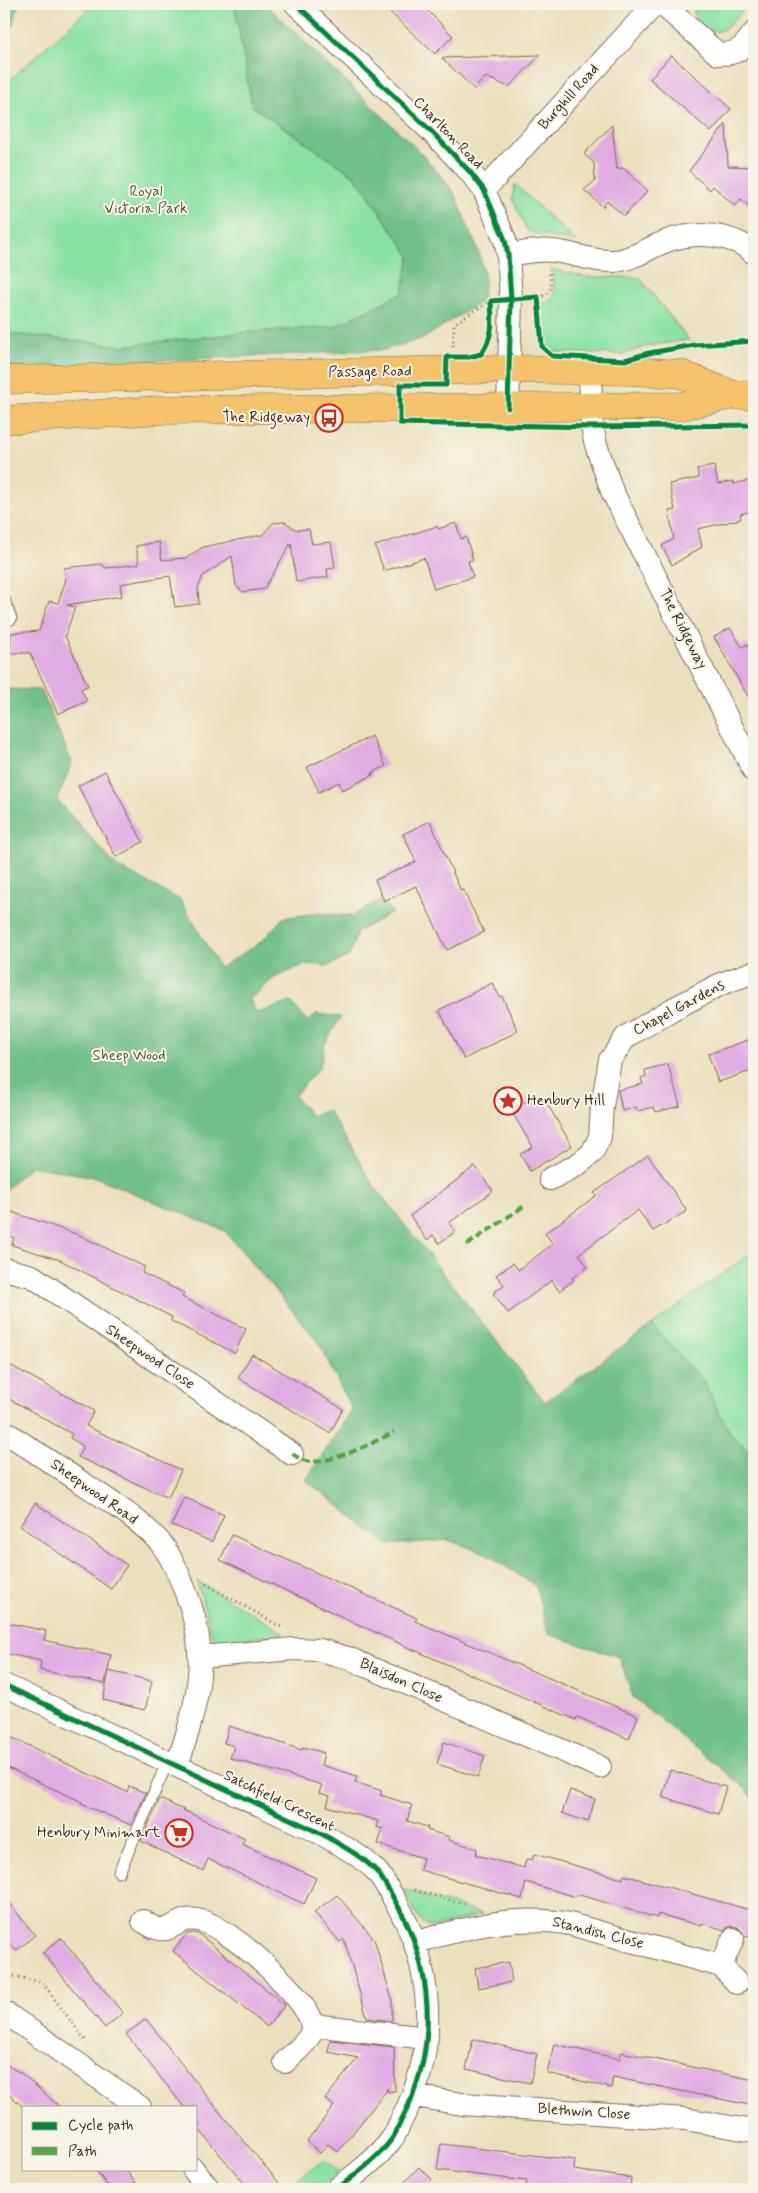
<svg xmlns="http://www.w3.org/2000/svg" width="758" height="2193" viewBox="0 0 758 2193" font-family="Mynerve,sans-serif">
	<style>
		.green { fill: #8ae1a4; stroke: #628661 }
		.forest { fill: #6fbf8a; stroke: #557454 }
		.building { fill: #e1ace1 }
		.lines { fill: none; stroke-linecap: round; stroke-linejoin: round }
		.service-casing { stroke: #796a56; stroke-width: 13 }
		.minor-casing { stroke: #796a56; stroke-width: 24 }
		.primary-casing { stroke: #796a56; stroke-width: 29 }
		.path { stroke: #796a56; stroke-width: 3; stroke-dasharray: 1 4; stroke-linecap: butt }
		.service { stroke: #fff; stroke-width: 11 }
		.minor { stroke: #fff; stroke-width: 22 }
		.primary { stroke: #f3c26a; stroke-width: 28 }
		.quiet { stroke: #54a441; stroke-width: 4; stroke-dasharray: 8 4; stroke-linecap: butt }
		.cycleway-casing { stroke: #f7f3e8; stroke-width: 8 }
		.cycleway { stroke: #00873e; stroke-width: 5 }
		.labels { text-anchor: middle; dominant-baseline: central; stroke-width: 4; stroke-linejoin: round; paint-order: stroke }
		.street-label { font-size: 15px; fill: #3b2a1e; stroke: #f7f3e8 }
		.park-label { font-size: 15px; fill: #4f5840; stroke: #f7f3e8 }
		.poi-label { font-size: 15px; fill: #3b2a1e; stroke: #f7f3e8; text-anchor: end }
	</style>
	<rect width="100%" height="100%" fill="#f7f3e8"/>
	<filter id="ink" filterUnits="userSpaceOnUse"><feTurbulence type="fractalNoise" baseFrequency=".02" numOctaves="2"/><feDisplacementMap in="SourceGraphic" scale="10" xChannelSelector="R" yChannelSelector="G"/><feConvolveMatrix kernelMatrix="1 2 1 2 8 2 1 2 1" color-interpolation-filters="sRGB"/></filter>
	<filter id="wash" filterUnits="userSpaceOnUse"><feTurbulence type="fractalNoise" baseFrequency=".0096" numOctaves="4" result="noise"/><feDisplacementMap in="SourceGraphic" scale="20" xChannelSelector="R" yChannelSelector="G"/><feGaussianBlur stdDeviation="1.12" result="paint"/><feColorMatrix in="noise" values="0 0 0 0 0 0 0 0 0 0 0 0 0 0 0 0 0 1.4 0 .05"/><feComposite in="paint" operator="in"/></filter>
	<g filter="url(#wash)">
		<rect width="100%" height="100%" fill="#ebe0bd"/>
		<path class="green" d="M94,4H230L235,8L252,106L355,176L410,256L402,293L334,327L250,332L122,346L4,333V85Z
			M694,4H748C739,14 724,38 707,30C703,28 698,23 695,20Z
			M515,184L576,242L533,233L527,230L512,198Z
			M551,269L586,277H639L689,340L647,346L623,354L563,353L553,351L548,347L543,340L542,303L554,298V282Z
			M754,1251V1455L731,1435L703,1381L652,1325Z
			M197,1581L284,1633L225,1642L215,1640L211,1633Z
			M406,1890L482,1914L435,1927C417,1926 412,1906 405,1891Z
			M324,2160L339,2172L317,2189H284Z"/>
		<path class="forest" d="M4,4L18,6L4,56Z
			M230,4H265L417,149L453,190L479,253L485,279L482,301L424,338L383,350L4,368V333L122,346L250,332L334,327L402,293L410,256L355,176L252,106L235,8Z
			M4,689L41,690L72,763L57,800L116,866L180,900L220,968L261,942L283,918L318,913L352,916L381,900L393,912L357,932L349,956L328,966L306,964L274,978L250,999L256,1013L291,1002L307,1021L317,1014L341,1017L325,1043L320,1067L294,1096L311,1116L328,1110L374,1186L545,1402L652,1325L703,1381L731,1435L754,1455V1801L746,1789L633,1697L619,1657L548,1634L536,1586L485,1553L447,1540L388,1545L306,1480L352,1410L318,1341L225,1231L95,1177L31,1166L4,1191Z"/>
		<g id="blocks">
			<path class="building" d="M381,4H421L453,36L435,54Z
				M540,55L509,87L486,77L474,89L442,58Z
				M671,55L731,109L711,132L650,79Z
				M726,124L728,166L754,167V211L741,199L735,206L713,186L710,190L689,171Z
				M612,125L617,169L623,168L648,191L624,216L607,201L603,207L584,190L595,181L594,163L584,154Z
				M714,466L718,484L733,481L734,484L754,479V511L740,514L741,519L698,529L702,547L672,565L662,546L674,539L669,511L675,510L669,484L699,478L697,469Z
				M285,522L296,530L309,529L312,544L331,542L335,568L327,569L328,577L296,582L291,543L264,589L243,592L236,586L232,556L203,576L198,588L199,604L175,607L170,576L120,584L122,596L67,605L75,607L65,636L88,686L81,689L87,701L58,714L30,653H10L11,633L39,631L49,601L58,603L66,579L64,568L101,564L106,568L139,564L136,546L159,542L162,560L186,558L203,547L262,535L273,523Z
				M456,523L461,539L466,537L473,560L468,561L473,577L434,589L424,558L384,571L375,546L437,526L438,529Z
				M730,628L742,647L747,644L754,656V707L714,637Z
				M372,736L386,766L372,773L373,775L342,790L339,782L319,792L307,767Z
				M105,771L143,842L116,857L78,786Z
				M430,821L461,891L463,890L484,932L447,950L416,886L384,901L375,880L416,862L403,834Z
				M492,983L500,997L502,996L518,1031L464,1059L439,1010Z
				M754,1038V1070L718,1082L708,1054Z
				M668,1064L680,1106L656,1112L654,1107L637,1111L636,1107L622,1111L618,1090L643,1084L641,1078L646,1076L645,1070Z
				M535,1096L539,1103L545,1100L572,1146L530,1171L520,1154L533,1147L511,1111Z
				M648,1155L687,1211L653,1231L638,1210L579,1254L588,1267L572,1278L574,1280L559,1291L552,1280L508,1313L493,1293L504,1285L496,1275L513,1263L518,1270L553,1244L545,1233L596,1196L594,1193Z
				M475,1166L493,1191L449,1223L455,1232L439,1243L433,1235L427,1240L410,1216Z
				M12,1212L79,1235L145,1267L142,1273L184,1293L182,1297L246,1329L235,1353L171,1321L172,1317L60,1260L12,1245L14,1238L4,1234Z
				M252,1354L343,1409L330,1433L238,1378Z
				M4,1362L94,1411L86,1426L181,1470L168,1498L78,1457L83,1446L70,1438L72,1434L4,1396Z
				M184,1497L224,1515L212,1542L172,1525Z
				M35,1503L127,1565L111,1589L20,1526Z
				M232,1535L417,1618L415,1621L638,1716L629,1739L577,1717L576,1720L407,1647L220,1560Z
				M4,1622L46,1631L44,1640L111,1655L105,1684L40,1670L41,1661L4,1653Z
				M109,1671L152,1681L145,1710L103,1700Z
				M229,1726L302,1750L303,1747L324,1753L321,1765L357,1776L355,1782L382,1791L380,1795L412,1805L407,1821L428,1827L427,1830L450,1837L449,1840L477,1849L476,1855L524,1868L526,1859L532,1860L534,1854L623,1879L624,1875L754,1911V1938L745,1936L738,1927L731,1926L724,1930L702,1923L701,1926L658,1914L657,1918L577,1894L576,1897L526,1882L522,1899L420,1870L423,1858L378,1844L383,1829L376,1827L378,1821L327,1806L330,1796L319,1793L322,1785L230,1758L234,1746L224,1743Z
				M4,1734L127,1792L129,1786L146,1793L131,1825L81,1804L82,1802L4,1766Z
				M444,1742L485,1756L478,1777L437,1764Z
				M670,1770L726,1787L718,1814L662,1797Z
				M570,1790L595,1799L588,1822L562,1813Z
				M160,1799L245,1839L242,1844L316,1878L304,1904L208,1859L203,1871L141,1841Z
				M337,1895L374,1939L392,1999V2021L367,2018L344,1939L340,1942L314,1912Z
				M4,1897L35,1935L16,1951L4,1936Z
				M193,1933L199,1934L285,2005L267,2027L173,1951L187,1934Z
				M61,1938L123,2013L105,2028L43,1953Z
				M509,1962L512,1982L478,1988L475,1968Z
				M146,2019L218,2110L284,2189H249L197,2127L200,2125L196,2121V2107H184L126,2034Z
				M473,2039L537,2054L530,2083L466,2069Z
				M330,2040L394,2047L395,2091L388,2092L387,2088L386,2091L338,2152L328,2144L320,2153L307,2141L334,2106L325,2099L358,2058L328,2052Z
				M554,2044L620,2059L621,2052L754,2080V2106L613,2077L611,2088L547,2073Z
				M4,2063L22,2074L60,2107H23L4,2090Z
				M441,2144L575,2160L574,2170L631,2178L630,2189H541L526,2187L527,2181L437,2170Z
				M419,2167L432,2179L422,2189H398Z
				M95,2169H125L140,2189H110Z"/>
		</g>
	</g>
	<g filter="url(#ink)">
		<use href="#blocks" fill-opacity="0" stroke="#796a56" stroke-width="1"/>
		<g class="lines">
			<g class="service-casing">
				<path id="service" d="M4,600L11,619
					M119,1872L168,1761"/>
			</g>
			<g class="minor-casing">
				<path id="minor" d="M296,4L431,131L470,172L484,190L505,240L508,255L511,299L508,408
					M662,4L718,54C739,54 742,49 754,33
					M484,190L655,4
					M508,255C522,253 539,249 553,251C574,253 592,262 614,261C632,260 650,247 667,241C695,231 732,233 754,253
					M590,370L592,427L596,445L612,491L754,771
					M550,1179L577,1165L592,1153L600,1137L602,1106L610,1060L626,1037L671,1010L721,984L754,972
					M4,1269L32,1276L292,1454
					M4,1431C32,1450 61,1469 90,1488C114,1504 139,1520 159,1541C171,1555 178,1572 184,1588C212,1655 198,1701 177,1766
					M201,1657L294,1649L320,1650L348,1658L600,1767
					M4,1685L322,1834C340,1845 363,1856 378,1873C384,1881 389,1890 394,1899C434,1966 439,2047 403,2117C399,2124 396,2134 391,2140C376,2160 356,2174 337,2189
					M143,1921C148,1924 154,1929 160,1929C174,1932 178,1914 202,1921C229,1928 311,1999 312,2027C313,2039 293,2053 285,2062
					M733,1939L721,1966L737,1983
					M414,1943C467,1927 516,1914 570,1924L721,1966
					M4,2012L140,2107
					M312,2025L427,2038
					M414,2096L462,2104L685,2119L754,2131
					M193,2169L209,2189"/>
			</g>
			<g class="primary-casing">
				<path id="primary" d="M4,380L508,369L631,371L681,374L733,395
					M4,420L161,410L682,406L733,395H754"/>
			</g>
			<path class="path" d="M538,297C553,295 552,285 549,272
				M453,346L454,325L458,321L489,302
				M680,347L754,341
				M722,425H754
				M206,1584L281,1627
				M415,1890L467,1905
				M4,1974L42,1982L85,2040"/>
			<use href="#service" class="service"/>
			<use href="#minor" class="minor"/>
			<use href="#primary" class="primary"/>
			<path class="quiet" d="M467,1245L524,1206
				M292,1454C296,1456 301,1460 306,1461C327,1466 375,1442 394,1432"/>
			<g class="cycleway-casing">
				<path id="cycleway" d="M296,4L431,131L470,172L484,190L505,240L508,255L511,299L508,408
					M754,341L694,345L649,353L625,360L552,356L542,347L538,297L491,301C492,322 494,336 481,354L469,357H447L446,385H400V423L592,427L754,425
					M4,1685L322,1834C340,1845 363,1856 378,1873C384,1881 389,1890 394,1899C434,1966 439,2047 403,2117C399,2124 396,2134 391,2140C376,2160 356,2174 337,2189"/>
			</g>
			<use href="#cycleway" class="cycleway"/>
		</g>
	</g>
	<defs>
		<g id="bus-ring" transform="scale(1.4375)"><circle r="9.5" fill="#f7f3e8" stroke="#c8321e" stroke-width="1.5"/><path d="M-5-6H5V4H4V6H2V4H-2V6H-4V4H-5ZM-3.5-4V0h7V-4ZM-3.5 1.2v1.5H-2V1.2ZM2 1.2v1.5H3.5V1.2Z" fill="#c8321e"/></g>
		<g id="sight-ring" transform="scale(1.4375)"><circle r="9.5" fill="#f7f3e8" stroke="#c8321e" stroke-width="1.5"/><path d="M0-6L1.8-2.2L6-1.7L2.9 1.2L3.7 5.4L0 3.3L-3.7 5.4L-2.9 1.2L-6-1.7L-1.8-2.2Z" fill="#c8321e"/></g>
		<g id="supermarket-ring" transform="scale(1.4375)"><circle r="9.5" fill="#f7f3e8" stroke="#c8321e" stroke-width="1.5"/><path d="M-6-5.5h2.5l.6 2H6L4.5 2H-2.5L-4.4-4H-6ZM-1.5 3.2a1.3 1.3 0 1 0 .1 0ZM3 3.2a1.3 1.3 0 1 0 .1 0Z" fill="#c8321e"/></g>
	</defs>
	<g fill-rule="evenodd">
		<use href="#bus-ring" x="329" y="418"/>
		<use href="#sight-ring" x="508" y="1101"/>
		<use href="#supermarket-ring" x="179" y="1833"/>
	</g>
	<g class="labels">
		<g class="street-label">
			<text transform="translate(569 97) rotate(-48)">Burghill Road</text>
			<text transform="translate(448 133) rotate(46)">Charlton Road</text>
			<text transform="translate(370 372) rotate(-1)">Passage Road</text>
			<text transform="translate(683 629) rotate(63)">The Ridgeway</text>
			<text transform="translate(679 1008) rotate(-28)">Chapel Gardens</text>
			<text transform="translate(150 1357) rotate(34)">Sheepwood Close</text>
			<text transform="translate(94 1492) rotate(35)">Sheepwood Road</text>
			<text transform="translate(401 1681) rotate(24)">Blaisdon Close</text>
			<text transform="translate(279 1801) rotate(26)">Satchfield Crescent</text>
			<text transform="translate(598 1933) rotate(14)">Standish Close</text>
			<text transform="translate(584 2112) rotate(4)">Blethwin Close</text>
		</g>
		<g class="park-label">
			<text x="146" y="192">Royal<tspan x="146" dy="17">Victoria Park</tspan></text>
			<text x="129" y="1056">Sheep Wood</text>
		</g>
		<g class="poi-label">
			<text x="310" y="418">The Ridgeway</text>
			<text x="527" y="1101" text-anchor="start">Henbury Hill</text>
			<text x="160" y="1833">Henbury Minimart</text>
		</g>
	</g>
	<rect width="758" height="2193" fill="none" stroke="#f7f3e8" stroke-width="20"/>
	<rect x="22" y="2106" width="175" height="65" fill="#f7f3e8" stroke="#aca397"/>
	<rect x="32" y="2122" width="25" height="8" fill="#00873e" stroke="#aca397"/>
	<text x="68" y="2130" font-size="15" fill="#3b2a1e">Cycle path</text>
	<rect x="32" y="2147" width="25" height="8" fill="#54a441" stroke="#aca397"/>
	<text x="68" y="2156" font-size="15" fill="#3b2a1e">Path</text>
</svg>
